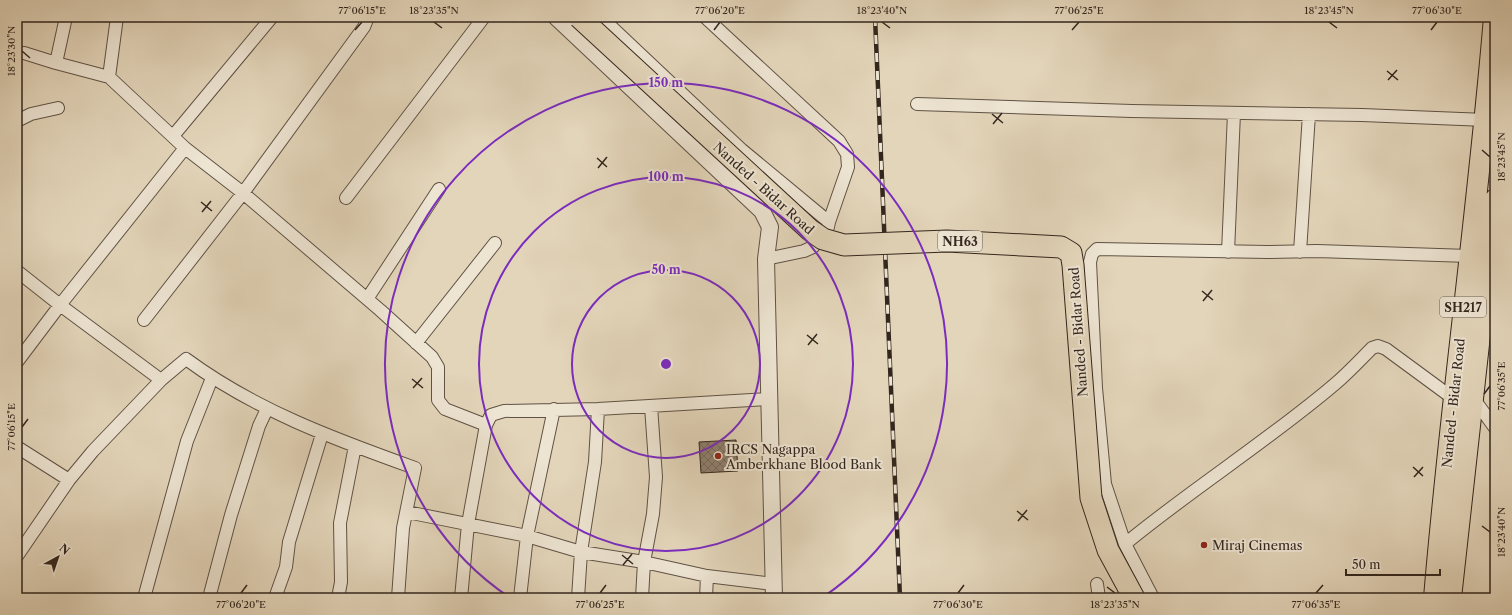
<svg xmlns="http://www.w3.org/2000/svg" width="1512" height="615" viewBox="0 0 1512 615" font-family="'Libre Caslon Text',serif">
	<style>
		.building { fill: url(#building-cross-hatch); stroke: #33261e }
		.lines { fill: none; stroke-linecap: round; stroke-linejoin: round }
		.minor-casing { stroke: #5f5245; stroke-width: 14 }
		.tertiary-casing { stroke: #5f5245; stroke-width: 18 }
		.primary-casing { stroke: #33261e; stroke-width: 22 }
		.minor { stroke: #ede4d2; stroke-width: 12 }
		.tertiary { stroke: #ede4d2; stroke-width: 16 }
		.primary { stroke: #e3d5ba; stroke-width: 20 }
		.rail-casing { stroke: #33261e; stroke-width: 4.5 }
		.rail { stroke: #ede4d2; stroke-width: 3; stroke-dasharray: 9; stroke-linecap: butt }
		.trunk-bridge-casing { stroke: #33261e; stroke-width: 23; stroke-linecap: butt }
		.trunk-bridge { stroke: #e3d5ba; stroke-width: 21 }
		.ticks { fill: none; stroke: #33261e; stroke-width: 1.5 }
		.ring { fill: none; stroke: #7b2cbf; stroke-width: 2 }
		.poi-dot { fill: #8f2418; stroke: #ede4d2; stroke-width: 1.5 }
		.labels { text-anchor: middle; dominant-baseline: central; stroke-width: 4; stroke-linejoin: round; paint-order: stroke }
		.shield { fill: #ede4d2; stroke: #6b5f54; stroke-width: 1 }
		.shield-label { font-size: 12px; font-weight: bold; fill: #33261e }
		.street-label { font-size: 13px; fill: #33261e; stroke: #ede4d2 }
		.poi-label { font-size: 13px; fill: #33261e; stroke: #ede4d2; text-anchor: start }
		.centre { fill: #7b2cbf; stroke: #ede4d2; stroke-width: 2 }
		.ring-label { font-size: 12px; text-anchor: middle; font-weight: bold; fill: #7b2cbf; stroke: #ede4d2; stroke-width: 4; stroke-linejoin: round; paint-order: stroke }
		.neatline { fill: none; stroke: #33261e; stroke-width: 1.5 }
		.ticks-label { font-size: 10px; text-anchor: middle; fill: #33261e }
	</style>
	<defs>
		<pattern id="building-cross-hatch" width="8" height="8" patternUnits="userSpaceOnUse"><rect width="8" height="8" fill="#8f816f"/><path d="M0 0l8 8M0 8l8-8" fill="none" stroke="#75695b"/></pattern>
	</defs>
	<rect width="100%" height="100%" fill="#e3d5ba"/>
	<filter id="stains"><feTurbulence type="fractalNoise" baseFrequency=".005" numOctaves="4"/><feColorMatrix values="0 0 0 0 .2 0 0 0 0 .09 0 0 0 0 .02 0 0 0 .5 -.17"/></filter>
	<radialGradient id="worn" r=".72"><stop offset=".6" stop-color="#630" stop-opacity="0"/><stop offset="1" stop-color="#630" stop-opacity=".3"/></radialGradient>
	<path class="building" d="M736,440L738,471L701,473L699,442Z"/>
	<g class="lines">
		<g class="minor-casing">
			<path id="minor" d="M601,17L742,150L829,222L828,227L813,247L804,251L766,259
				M705,17L839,141L847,154L848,167L829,222
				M24,53L56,63L109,77L185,148L243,193L380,310L432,357L438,367V400L445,409L486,425
				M56,63L66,17
				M109,77L117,17
				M917,104L1132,111L1362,115L1486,120
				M17,121L31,114L58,108
				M173,136L272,17
				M346,198L484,17
				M1228,252L1234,113
				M1300,252L1309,114
				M17,271L60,305L161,380
				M367,299L439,189
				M144,320L243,193L364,27L368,17
				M416,343L495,243
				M17,362L60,305L185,148
				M1474,399L1495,428
				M17,447L69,480
				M407,512L527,536L581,552L644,562L707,576L773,584
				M1125,544C1193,488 1268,441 1335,384C1348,373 1360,360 1372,348L1378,346L1386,349L1454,399
				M17,556L69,480L93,451L161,380L186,359C255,410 334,439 415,468L403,528L398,598
				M1097,584L1099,598
				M144,598L187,441L212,378
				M209,598L231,515L259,426L267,409
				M275,598L286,567L289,542L322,434
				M338,598L341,582L340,523L355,446
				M461,598L468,524L486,425L491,415L504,411L598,409L769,399
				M520,598L527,536L554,409
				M578,598L581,552L595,462L598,409
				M642,598L644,562L653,514L656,477L651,406
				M706,598L707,576
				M1153,598L1125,544L1105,484L1096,388L1090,262L1092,254L1097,249L1268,252L1317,251L1469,256"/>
		</g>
		<g class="tertiary-casing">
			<path id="tertiary" d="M556,17L762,211L770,227L766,259L774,598"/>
		</g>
		<g class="primary-casing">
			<path id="primary" d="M1434,598C1450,404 1478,211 1494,17
				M1451,598L1495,199"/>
		</g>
		<use href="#minor" class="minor"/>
		<use href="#tertiary" class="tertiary"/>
		<use href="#primary" class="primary"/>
		<g class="rail-casing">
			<path id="rail" d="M875,17L900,598"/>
		</g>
		<use href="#rail" class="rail"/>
		<g class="trunk-bridge-casing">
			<path id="trunk-bridge" d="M579,17L810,230L823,239L844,245L947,241L1061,247L1071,253L1073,265L1091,498L1108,550L1134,598"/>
		</g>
		<use href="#trunk-bridge" class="trunk-bridge"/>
	</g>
	<path class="ticks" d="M434,22L442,28M882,22L890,28M1329,22L1337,28M355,30L362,22M714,30L720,22M1072,30L1079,22M1431,30L1437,22M22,51L30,58M1387,71L1398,80M1388,80L1397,70M992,114L1003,123M993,124L1002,113M1482,150L1490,157M597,158L607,167M598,168L607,157M201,202L212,211M202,212L211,201M1202,291L1213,300M1203,301L1212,290M807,335L818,344M808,345L817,334M412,379L423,388M413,388L422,378M1484,394L1490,386M22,427L28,419M1413,467L1423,476M1414,477L1423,467M1017,511L1028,520M1018,521L1027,510M1482,526L1490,532M622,555L633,564M623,565L632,554M1107,587L1115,593M241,593L247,585M600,593L606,585M958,593L964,585M1316,593L1323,585"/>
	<g class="ring">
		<circle cx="666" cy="364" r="94"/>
		<circle cx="666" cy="364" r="187"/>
		<path d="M509 597A281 281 0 1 1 823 597"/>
	</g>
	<g class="poi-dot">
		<circle cx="718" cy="456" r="4"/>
		<circle cx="1204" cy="545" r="4"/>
	</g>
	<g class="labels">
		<g class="shield">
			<rect x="938" y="231" width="44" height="20" rx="3"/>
			<rect x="1440" y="297" width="46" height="20" rx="3"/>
		</g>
		<g class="shield-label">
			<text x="960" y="241">NH63</text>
			<text x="1463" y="307">SH217</text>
		</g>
		<g class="street-label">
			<text transform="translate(764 188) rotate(42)">Nanded - Bidar Road</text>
			<text transform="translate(1078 332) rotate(-94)">Nanded - Bidar Road</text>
			<text transform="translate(1453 403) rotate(-84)">Nanded - Bidar Road</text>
		</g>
		<g class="poi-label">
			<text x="726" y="449">IRCS Nagappa<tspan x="726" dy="15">Amberkhane Blood Bank</tspan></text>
			<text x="1212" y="545">Miraj Cinemas</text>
		</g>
	</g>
	<circle cx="666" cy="364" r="6" class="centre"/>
	<g class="ring-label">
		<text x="666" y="87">150 m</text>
		<text x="666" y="181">100 m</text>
		<text x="666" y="274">50 m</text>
	</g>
	<rect width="1512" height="615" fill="none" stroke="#e3d5ba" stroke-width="44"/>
	<g transform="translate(58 557) rotate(40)" stroke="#ede4d2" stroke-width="3" paint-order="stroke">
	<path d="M0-3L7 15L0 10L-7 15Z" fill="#33261e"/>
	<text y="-6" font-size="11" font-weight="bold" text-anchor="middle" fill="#33261e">N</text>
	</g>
	<path d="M1346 569v6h94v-6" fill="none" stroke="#33261e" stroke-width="2"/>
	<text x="1352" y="569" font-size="12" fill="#33261e" stroke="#ede4d2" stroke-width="3" paint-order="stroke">50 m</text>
	<rect x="22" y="22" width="1468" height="571" class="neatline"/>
	<g class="ticks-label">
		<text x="362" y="14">77°06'15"E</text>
		<text x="434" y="14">18°23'35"N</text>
		<text x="720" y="14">77°06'20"E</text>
		<text x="882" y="14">18°23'40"N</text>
		<text x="1079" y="14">77°06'25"E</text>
		<text x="1329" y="14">18°23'45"N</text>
		<text x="1437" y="14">77°06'30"E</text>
		<text transform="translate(11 51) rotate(-90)" y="4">18°23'30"N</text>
		<text transform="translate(1501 157) rotate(-90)" y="4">18°23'45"N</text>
		<text transform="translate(1501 386) rotate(-90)" y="4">77°06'35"E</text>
		<text transform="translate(11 427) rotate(-90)" y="4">77°06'15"E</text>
		<text transform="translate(1501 532) rotate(-90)" y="4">18°23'40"N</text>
		<text x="241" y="608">77°06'20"E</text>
		<text x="600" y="608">77°06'25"E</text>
		<text x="958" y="608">77°06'30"E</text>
		<text x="1115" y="608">18°23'35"N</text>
		<text x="1316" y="608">77°06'35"E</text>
	</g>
	<rect width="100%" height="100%" filter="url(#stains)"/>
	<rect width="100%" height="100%" fill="url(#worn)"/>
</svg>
